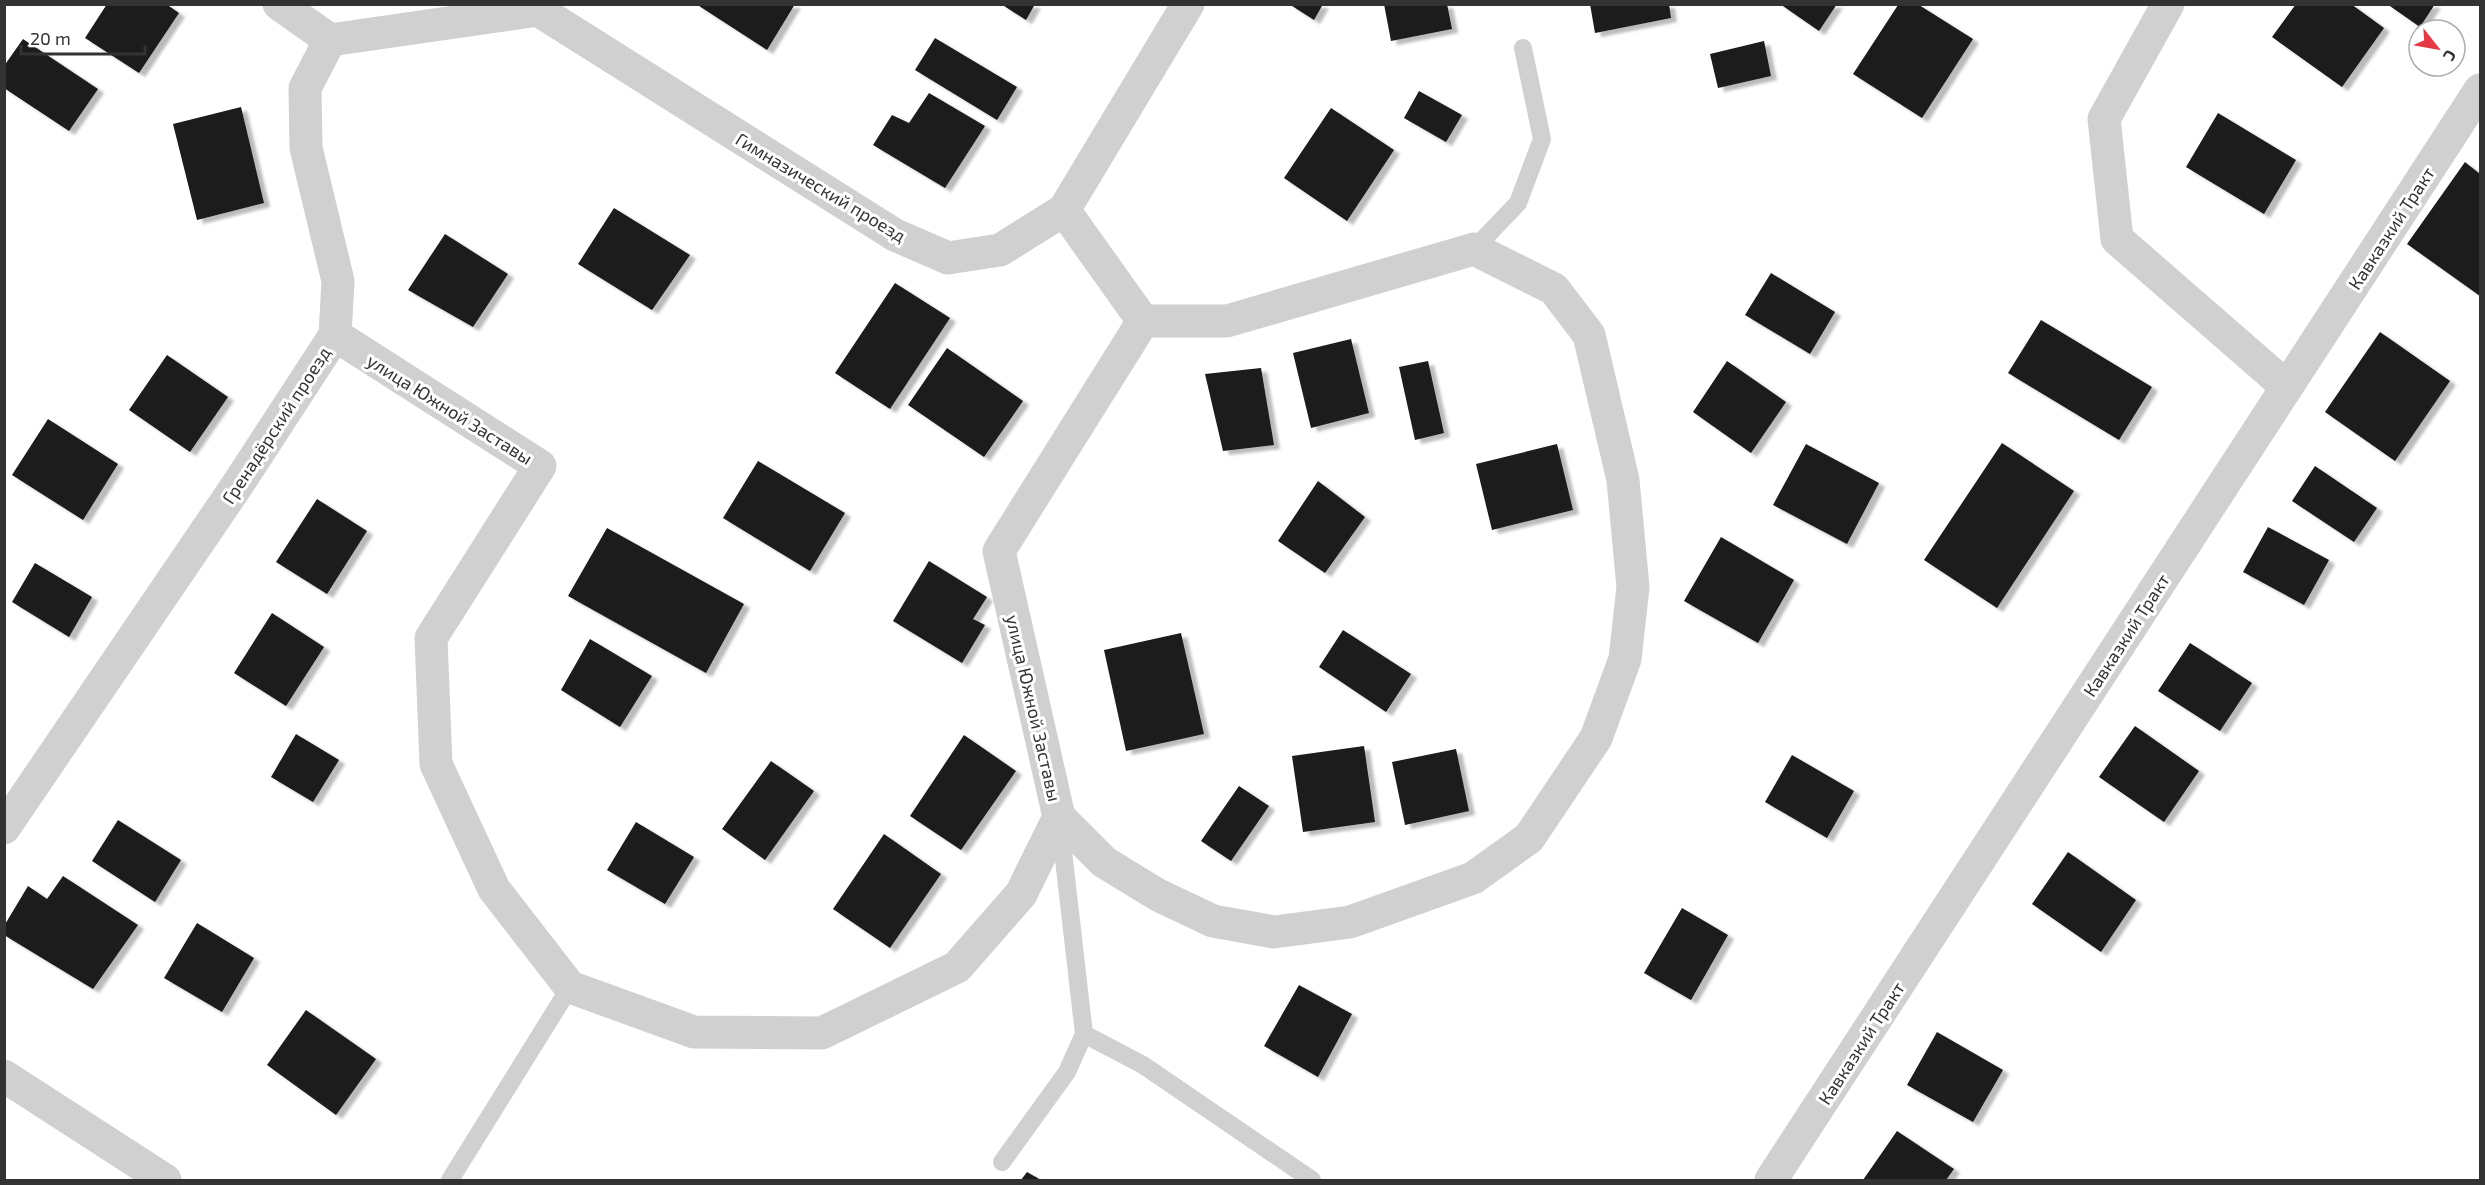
<svg xmlns="http://www.w3.org/2000/svg" width="2485" height="1185" viewBox="0 0 2485 1185" font-family="'Exo 2',sans-serif">
	<style>
		.building { fill: #1a1a1a; filter: url(#shadow) }
		.lines { fill: none; stroke-linecap: round; stroke-linejoin: round }
		.lane { stroke: #d0d0d0; stroke-width: 18 }
		.street { stroke: #d0d0d0; stroke-width: 33 }
		.labels { text-anchor: middle; dominant-baseline: central; stroke-width: 6; stroke-linejoin: round; paint-order: stroke }
		.street-label { font-size: 18px; fill: #333; stroke: #fff }
	</style>
	<defs>
		<filter id="shadow"><feDropShadow dx="6" dy="4" stdDeviation="1.5" flood-color="#0004"/></filter>
	</defs>
	<rect width="100%" height="100%" fill="#fff"/>
	<path class="building" d="M107,4H166L179,13L139,73L85,38Z
		M696,4H795L767,50Z
		M1001,4H1035L1026,20Z
		M1289,4H1323L1314,20Z
		M1384,4H1447L1452,29L1391,41Z
		M1590,4H1669L1671,18L1595,33Z
		M1780,4H1837L1819,31Z
		M2296,4H2351L2384,28L2342,87L2272,37Z
		M2387,4H2435L2420,27Z
		M1898,5H1919L1973,39L1922,118L1853,74Z
		M935,38L1017,87L997,120L915,70Z
		M23,39L98,89L69,131L4,88V66Z
		M1764,41L1771,76L1718,88L1710,54Z
		M1419,91L1462,115L1446,142L1404,118Z
		M929,93L985,126L945,188L873,145L892,115L909,123Z
		M241,107L264,203L197,220L173,124Z
		M1331,108L1394,150L1347,221L1284,178Z
		M2218,113L2296,160L2264,214L2186,167Z
		M2465,162L2480,174V296L2407,244Z
		M614,208L690,255L652,310L578,264Z
		M445,234L508,274L473,327L408,290Z
		M1771,273L1835,312L1810,354L1745,315Z
		M895,283L950,318L890,409L835,373Z
		M2041,320L2152,387L2119,440L2008,373Z
		M2380,332L2450,381L2395,461L2325,412Z
		M1351,339L1369,413L1311,428L1293,353Z
		M947,348L1023,401L984,457L908,405Z
		M167,355L228,397L190,452L129,410Z
		M1428,361L1444,433L1415,440L1399,367Z
		M1727,361L1786,402L1751,453L1693,412Z
		M1261,368L1274,445L1223,451L1205,374Z
		M48,419L118,464L83,520L12,475Z
		M2002,443L2074,491L1997,608L1924,560Z
		M1557,444L1573,510L1492,530L1476,464Z
		M1806,444L1879,483L1847,544L1773,505Z
		M758,461L845,513L810,571L723,518Z
		M2315,466L2377,508L2354,542L2292,501Z
		M1318,481L1365,517L1325,573L1278,541Z
		M317,499L367,531L327,594L276,562Z
		M2268,527L2329,560L2304,605L2243,572Z
		M607,528L744,604L706,673L568,596Z
		M1721,537L1794,580L1758,643L1684,601Z
		M929,561L987,597L973,619L985,625L962,663L893,621Z
		M35,563L92,597L69,637L12,602Z
		M272,613L324,647L286,706L234,673Z
		M1343,630L1411,674L1386,712L1319,667Z
		M1181,633L1204,734L1126,751L1104,650Z
		M590,639L652,676L620,727L561,690Z
		M2190,643L2252,683L2220,731L2158,691Z
		M2135,726L2199,771L2164,822L2099,777Z
		M296,734L339,760L313,802L271,777Z
		M964,735L1016,771L961,850L910,816Z
		M1364,746L1375,822L1303,832L1292,756Z
		M1456,749L1469,811L1405,825L1392,762Z
		M1792,755L1854,791L1827,838L1765,802Z
		M771,761L814,791L765,860L722,829Z
		M1239,786L1269,806L1231,861L1201,841Z
		M118,820L181,860L155,902L92,861Z
		M636,822L694,857L665,904L607,870Z
		M884,834L941,874L890,948L833,909Z
		M2068,852L2136,900L2101,952L2032,904Z
		M63,876L138,925L93,989L4,935V926L28,886L47,899Z
		M1682,908L1728,935L1691,1000L1644,973Z
		M197,923L254,958L222,1012L164,978Z
		M1299,985L1352,1014L1318,1077L1264,1046Z
		M306,1010L376,1059L336,1115L267,1065Z
		M1937,1032L2003,1070L1973,1122L1907,1085Z
		M1897,1131L1954,1169L1946,1180H1863Z
		M1027,1172L1041,1180H1021Z"/>
	<g class="lines">
		<path class="lane" d="M1474,249L1518,203L1542,139L1523,48
			M1084,1034L1143,1065L1312,1180
			M1002,1162L1067,1072L1084,1034L1060,825
			M450,1180L570,987"/>
		<path class="street" d="M279,4L330,40
			M2168,4L2104,119L2117,239L2287,387
			M538,10L895,235L948,258L1000,250L1064,210L1188,4
			M335,335L540,466L431,638L436,764L494,889L570,987L694,1032L822,1033L957,967L1021,894L1059,817L999,551L1143,321L1064,210
			M1059,817L1104,862L1158,895L1213,921L1274,932L1350,922L1473,878L1529,838L1596,738L1625,659L1633,587L1623,480L1589,335L1554,289L1474,249L1227,321H1143
			M4,828L238,484L335,335L338,281L306,148L305,88L330,40L538,10L542,4
			M4,1076L165,1180
			M1771,1180L2480,90"/>
	</g>
	<g class="labels">
		<g class="street-label">
			<text transform="translate(821 187) rotate(31)">Гимназический проезд</text>
			<text transform="translate(2391 228) rotate(-57)">Кавказкий Тракт</text>
			<text transform="translate(450 409) rotate(32)">улица Южной Заставы</text>
			<text transform="translate(276 425) rotate(-57)">Гренадёрский проезд</text>
			<text transform="translate(2126 635) rotate(-57)">Кавказкий Тракт</text>
			<text transform="translate(1034 708) rotate(77)">улица Южной Заставы</text>
			<text transform="translate(1861 1043) rotate(-57)">Кавказкий Тракт</text>
		</g>
	</g>
	<rect width="2485" height="1185" fill="none" stroke="#333333" stroke-width="12"/>
	<g transform="translate(2437 48) rotate(121)"><circle r="28" fill="#ffffff" stroke="#adadad" stroke-width="1.5"/>
	<path d="M0-4.5L10 22L0 15L-10 22Z" fill="#e63946"/>
	<text y="-9" font-size="16" font-weight="bold" text-anchor="middle" fill="#333333">С</text>
	</g>
	<path d="M21 45v9h124v-9" fill="none" stroke="#333333" stroke-width="3"/>
	<text x="30" y="45" font-size="18" fill="#333333" stroke="#ffffff" stroke-width="4.5" paint-order="stroke">20 m</text>
</svg>
